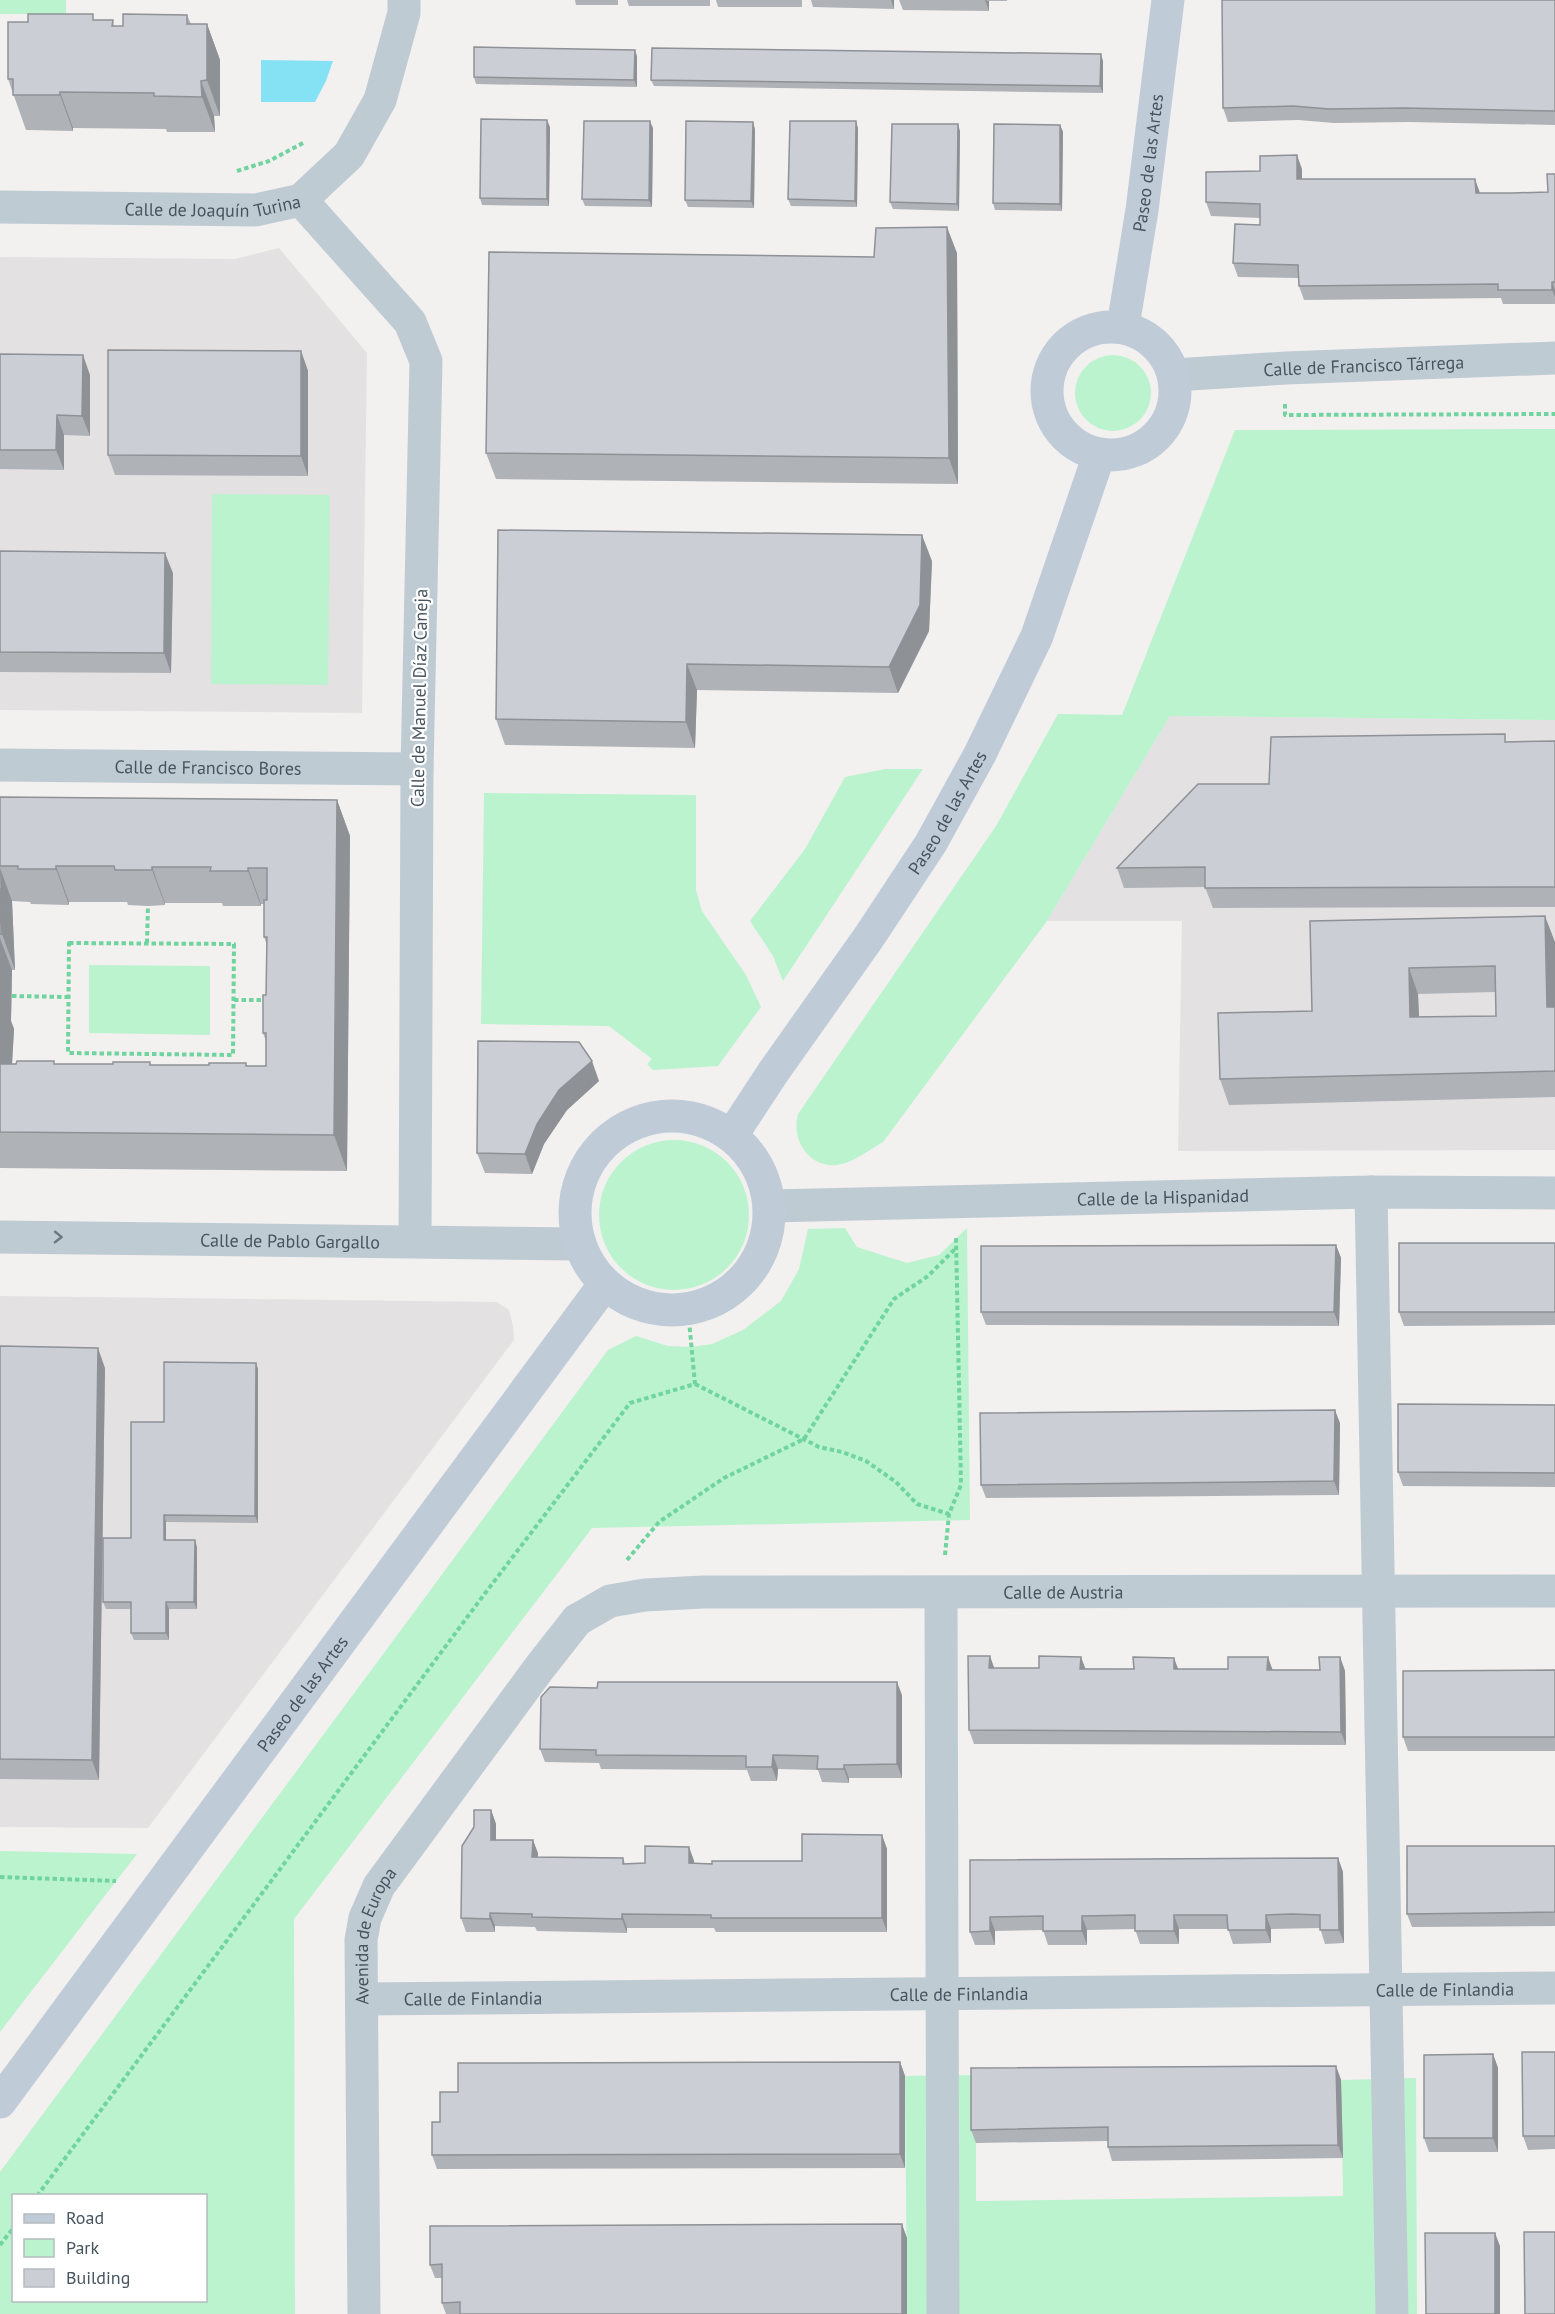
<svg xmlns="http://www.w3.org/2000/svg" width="1555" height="2314" viewBox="0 0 1555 2314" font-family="'PT Sans',sans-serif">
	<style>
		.education { fill: #e4e1e2 }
		.green { fill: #bbf3cf; fill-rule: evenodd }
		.water { fill: #85e1f4 }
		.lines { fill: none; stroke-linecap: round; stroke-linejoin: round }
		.path { stroke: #70d49f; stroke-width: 4; stroke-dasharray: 4.5 3; stroke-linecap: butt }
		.pedestrian { stroke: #bfcbd3; stroke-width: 33 }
		.minor { stroke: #bfcbd3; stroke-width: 33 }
		.tertiary { stroke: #bfcbd3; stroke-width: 33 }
		.secondary { stroke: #bfccd8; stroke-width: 33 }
		.wall { fill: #afb2b7; fill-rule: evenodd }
		.shaded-wall { fill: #8e9195 }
		.building { fill: #cbcfd5; stroke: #8e9195; stroke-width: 1.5; fill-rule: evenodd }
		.oneway { stroke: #6a7882 }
		.labels { text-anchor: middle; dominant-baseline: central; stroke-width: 4.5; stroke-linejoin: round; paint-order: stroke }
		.street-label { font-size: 18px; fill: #46545f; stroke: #fff }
	</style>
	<rect width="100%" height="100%" fill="#f3f0f0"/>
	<path class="education" d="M279,248L367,353L362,713L0,710V257L235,259Z
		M1170,716L1555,720V1150L1178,1151L1182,921H1047Z
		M0,1296L497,1302L509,1310L513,1326L514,1340L148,1828L0,1827Z"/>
	<path class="green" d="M0,0H66V14H0Z
		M1075 393a38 38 0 1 1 76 0a38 38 0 1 1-76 0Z
		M1555,429V720L1170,716L1047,921L883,1142C869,1150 853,1163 837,1165C808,1168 791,1139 798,1114L996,826L1058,714L1122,715L1235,430Z
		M212,494L330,495L328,685L211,684Z
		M885,769H923L783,981L773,956L750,921L805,849L845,777Z
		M484,793L696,795V890L702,911L746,975L761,1007L718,1066L653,1070L647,1064L652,1059L609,1026L481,1024Z
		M89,965L210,966V1035L89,1033Z
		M599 1215a75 75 0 1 1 150 0a75 75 0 1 1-150 0Z
		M845,1228L857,1247L907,1263L939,1255L967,1228L970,1520L592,1528L294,1919L295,2314H0V2172L608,1350L636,1336L668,1346L691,1347L712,1344L743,1330L781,1301L799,1269L808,1229ZM14,2196H206V2300H14Z
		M0,1851L137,1854L0,2032Z
		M976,2075V2201L1343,2196L1341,2080L1416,2078L1417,2314H907L905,2076Z"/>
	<path class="water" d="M261,60H262L333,61L326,81L315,102H261Z"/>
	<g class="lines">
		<path class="path" d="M237,171L269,161L305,142
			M1285,404V415L1555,414
			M69,943L234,944L233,1055L68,1053Z
			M147,943L148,906
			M12,996L68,997
			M234,1000H266
			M695,1384L819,1447L842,1452L866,1461L896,1482L917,1504L949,1514
			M945,1555L949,1514L961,1485L956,1238
			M627,1560L659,1522L724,1478L804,1439L894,1299L928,1276L956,1248
			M0,1877L116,1881
			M37,2196L483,1596L630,1403L695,1384L688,1310
			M0,2245L14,2227"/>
		<path class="pedestrian" d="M1371,1192L1392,2314
			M941,1593L943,2314"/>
		<g class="minor">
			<path d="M301,200L410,322L426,361L417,769L415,1241"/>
			<path id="s1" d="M0,207L256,210L301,200L349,155L380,100L404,13V0"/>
			<path id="s2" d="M1174,375L1286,368L1555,358"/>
			<path id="s3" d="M0,765L417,769"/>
			<path id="s4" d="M770,1206L1371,1192L1555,1193"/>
			<path id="s5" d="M0,1237L577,1244"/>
			<path id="s6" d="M577,1620L610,1601L645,1595L703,1592L1555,1591"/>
			<path id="s7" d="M362,1999L1555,1988"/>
		</g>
		<path class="tertiary" id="s8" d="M364,2314L361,1940L365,1918L379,1886L540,1667L577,1620"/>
		<g class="secondary">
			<path id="s9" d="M1123,326L1142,210L1168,0"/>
			<circle cx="1111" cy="391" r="64"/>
			<circle cx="672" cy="1213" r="97"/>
			<path id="s10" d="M732,1135L774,1071L869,937L931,843L980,754L1037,636L1099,455"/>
			<path id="s11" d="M0,2102L604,1285"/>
		</g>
	</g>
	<path class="wall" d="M575,0H618V5H576Z
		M627,0H710V6H629Z
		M716,0H802V7H718Z
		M811,0H894V9L813,7Z
		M899,0H1007V1H989V11L903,10Z
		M1555,0V125L1409,122L1334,123L1298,120L1228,122L1223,108Z
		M187,15L191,24H207L220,60V116H214L215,132H167L166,129L73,128V131L26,130L8,79L28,22L113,20L114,26H123Z
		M637,56V87L476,84L474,77Z
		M1103,61V93L654,86L651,80Z
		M1060,125L1063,132L1062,211L995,210L993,203Z
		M550,127L549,206L482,205L480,198Z
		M653,128L652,207L585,206L582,199Z
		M858,128L857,207L791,206L788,199Z
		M755,129L754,208L688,207L685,200Z
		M960,131L959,211L893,209L890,202Z
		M1302,169V179L1480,193H1512L1548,192L1555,174V304H1503L1501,298L1304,300L1299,286V278L1238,277L1233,263L1260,225V218L1211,216L1206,202Z
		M957,253L958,484L496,479L486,453L874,257Z
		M301,351L308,371V476L115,475L108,455Z
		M0,354L90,375V436L64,435V470L0,469Z
		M0,551L173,573L171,673L0,672Z
		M932,561L929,631L898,693L697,690L695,748L505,745L496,719Z
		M1555,741V907L1213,908L1205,887L1124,888L1117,868L1269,784L1508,742Z
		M0,797L337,800L350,836L347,1171L0,1168ZM12,901L30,902L31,904L69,905V902H127L128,905L148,906L165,905V903H222L223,906H261V904H264V937L267,945L266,995L263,1033L266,1041V1066L12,1064L14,1029L11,1021L12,970H15Z
		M1310,921L1555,942V1097L1229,1105L1220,1079L1312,1011ZM1495,992L1496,1016L1419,1017L1418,994Z
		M599,1081L567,1110L544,1144L532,1174L485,1173L477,1153Z
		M1555,1243V1325L1404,1326L1399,1312Z
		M1336,1245L1341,1258L1339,1326L986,1325L981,1312Z
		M0,1346L105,1368L99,1780L0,1779Z
		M256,1363L258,1369V1523L166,1522V1540L197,1547V1609H169V1640H134L131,1633V1609H106L103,1602L131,1538Z
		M1555,1405V1487L1403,1486L1398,1472Z
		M1340,1423L1339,1495L986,1498L981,1485Z
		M1340,1657L1345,1671L1346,1745L974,1744L969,1730L994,1668L1320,1670Z
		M1555,1670V1751H1408L1403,1737Z
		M902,1695V1778H849V1783L822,1782L818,1770L778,1769L777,1781H751L747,1770L601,1769L599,1763L545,1762L540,1749Z
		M491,1810L496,1824V1840L538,1853V1857L623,1858L625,1864L645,1863L689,1847L694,1861V1864L802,1861L882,1835L887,1849V1932H716L714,1928H627V1933L537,1931L535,1927L495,1926V1932H466L461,1918Z
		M1555,1846V1926L1412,1927L1407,1914Z
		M1338,1858L1343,1872L1344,1943L1325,1944L1320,1928L1271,1929V1943L1233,1944L1228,1929H1179V1944H1140L1135,1929L1087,1930V1945H1048L1043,1930L995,1931V1945H975L970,1932V1860Z
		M1555,2052V2149L1528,2150L1523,2136Z
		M1493,2054L1498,2068V2152H1429L1424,2138Z
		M900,2062L905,2076V2168L437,2169L432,2155L440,2122L458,2092Z
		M1336,2066L1341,2080L1343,2158L1112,2161L1108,2147V2141L976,2143L971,2130Z
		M907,2238V2314H446L442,2303V2278H435L430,2265Z"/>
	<path class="shaded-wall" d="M891,0H894V9Z
		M985,0L989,1V11Z
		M207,24L220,60V116L207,80Z
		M635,50L637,56V87L634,80Z
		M1101,54L1103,61V93L1100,86Z
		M201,81L214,116L215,132L202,97Z
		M60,92L73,128V131L60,95Z
		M547,120L550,127L549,206L547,199Z
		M650,121L653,128L652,207L649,200Z
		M856,121L858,128L857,207L855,201Z
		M753,122L755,129L754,208L751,201Z
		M958,124L960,131L959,211L957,204Z
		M1060,125L1063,132L1062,211L1060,204Z
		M1297,155L1302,169V193L1297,179Z
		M1475,179L1480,193H1476Z
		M947,227L957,253L958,484L949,458Z
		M1552,282L1555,290V297L1552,290Z
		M301,351L308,371V476L301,456Z
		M83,355L90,375V436L82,416Z
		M57,415L64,435V470L56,450Z
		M922,535L932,561L929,631L898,693L889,667Z
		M165,553L173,573L171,673L164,653Z
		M687,664L697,690L695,748L686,722Z
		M337,800L350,836L347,1171L334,1135Z
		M56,866L69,902V905L56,869Z
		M152,867L165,903V905L152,870Z
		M0,868L12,901L15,970L2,934Z
		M248,868L261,904V906L248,871Z
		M1545,916L1555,942V1028L1547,1007Z
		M0,938L12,970L11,1021L14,1029L10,1099L0,1071Z
		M1409,968L1418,994L1420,1043L1410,1017Z
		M592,1061L599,1081L567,1110L544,1144L532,1174L525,1154L537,1124L559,1090Z
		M1336,1245L1341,1258L1339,1326L1334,1312Z
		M98,1348L105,1368L99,1780L92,1760Z
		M256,1363L258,1369V1523L255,1516Z
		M1335,1410L1340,1423L1339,1495L1334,1481Z
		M164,1515L166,1522V1547L164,1540Z
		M195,1540L197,1547V1609L194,1602Z
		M166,1602L169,1609V1640L166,1633Z
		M990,1656L995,1670L989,1668Z
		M1081,1657L1086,1670L1080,1669Z
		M1268,1657L1273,1671L1267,1670Z
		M1340,1657L1345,1671L1346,1745L1341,1732Z
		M1174,1658L1179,1671L1174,1669Z
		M897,1682L902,1695V1778L897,1764Z
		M773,1755L778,1769L777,1781L772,1767Z
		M844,1765L849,1778V1783L844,1769Z
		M491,1810L496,1824V1853L491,1840Z
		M882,1835L887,1849V1932L882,1918Z
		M533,1840L538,1853L537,1870L532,1857Z
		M689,1847L694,1861V1877L689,1863Z
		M1338,1858L1343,1872L1344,1943L1339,1930Z
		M490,1913L495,1926V1932L490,1919Z
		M622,1914L627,1928V1933L622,1919Z
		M1174,1915L1179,1929V1944L1174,1931Z
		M1266,1915L1271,1929V1943L1266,1930Z
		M1082,1916L1087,1930V1945L1082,1931Z
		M990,1917L995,1931V1945L990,1931Z
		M1493,2054L1498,2068V2152L1493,2138Z
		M900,2062L905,2076V2168L900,2154Z
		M1336,2066L1341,2080L1343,2158L1338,2145Z
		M902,2224L907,2238V2314H902Z
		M1495,2233L1500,2246V2314H1495Z"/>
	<path class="building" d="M1222,0H1555V111L1404,108L1329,109L1293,106L1223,108Z
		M28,14H93V20H113L112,26H123V14L187,15V24H207V80L201,81L202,97L154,96V93L60,92V95H13V79H8V22H28Z
		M474,47L635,50L634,80L474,77Z
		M652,48L1101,54L1100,86L651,80Z
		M481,119L547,120V199L480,198Z
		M584,121H650L649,200L582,199Z
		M686,121L753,122L751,201L685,200Z
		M790,121H856L855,201L788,199Z
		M892,124H958L957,204L890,202Z
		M994,124L1060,125V204L993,203Z
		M1297,155V179H1475L1476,193H1512L1548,192L1547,174H1555V282H1552V290H1498V284L1299,286L1298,265L1233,263L1235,224L1260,225V204L1206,202V172L1260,171V156Z
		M947,227L949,458L486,453L489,252L874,257L876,228Z
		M108,350L301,351V456L108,455Z
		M0,354L83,355L82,416L57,415L56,450H0Z
		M498,530L922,535L920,605L889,667L687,664L686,722L496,719Z
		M0,551L165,553L164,653L0,652Z
		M1505,734V742L1555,741V887L1205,888V867L1117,868L1198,784H1269L1271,737Z
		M0,797L337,800L334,1135L0,1132V1064H16L17,1061H54V1064H113V1062H150V1065H209V1063H246V1066H266V1033H263V995H266L267,937H264V900H267V868H248V871H210L211,867H152V870H115L114,866H56V869H18V866H0Z
		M0,888L2,934H0Z
		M1545,916L1547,1007H1555V1071L1220,1079L1218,1013L1312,1011L1310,921ZM1495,966L1496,1016L1410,1017L1409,968Z
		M478,1041L579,1042L592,1061L559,1090L537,1124L525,1154L477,1153Z
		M1399,1243H1555V1312H1399Z
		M1336,1245L1334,1312H981V1246Z
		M0,1346L98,1348L92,1760L0,1759Z
		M164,1362L256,1363L255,1516L164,1515V1540H195L194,1602H166V1633H131V1602H103V1538H131V1422H164Z
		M1398,1404L1555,1405V1473L1398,1472Z
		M1335,1410L1334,1481L981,1485L980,1413Z
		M968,1656H990L989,1668H1039V1656L1081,1657L1080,1669H1134L1133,1657L1174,1658V1669H1228V1657H1268L1267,1670H1320L1319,1657H1340L1341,1732L969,1730Z
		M1555,1670V1737H1403V1671Z
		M598,1682H897V1764L844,1765V1769H817L818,1756L773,1755L772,1767H746V1756L596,1755V1750L540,1749L541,1697L550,1687L597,1688Z
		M474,1810H491V1840H533L532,1857L623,1858V1864L645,1863V1846L689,1847V1863L712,1864V1861H802V1834L882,1835V1918H711V1915L622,1914V1919L532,1917V1914L490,1913V1919L461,1918L462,1846L474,1827Z
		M1407,1846H1555V1912L1407,1914Z
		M1338,1858L1339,1930H1320V1915L1292,1914L1266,1915V1930H1228L1227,1915H1174V1931H1135V1915L1082,1916V1931H1043V1916L990,1917V1931L970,1932V1860Z
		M1522,2052H1555V2136H1523Z
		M1493,2054V2138H1424V2055Z
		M900,2062V2154L432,2155V2122H440V2092H458V2063Z
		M1336,2066L1338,2145L1108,2147V2127L971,2130V2068Z
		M902,2224V2314H460V2302L442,2303V2264L430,2265V2226Z
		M1524,2232H1555V2314H1525Z
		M1425,2233H1495V2314H1426Z"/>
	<defs><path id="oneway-chevron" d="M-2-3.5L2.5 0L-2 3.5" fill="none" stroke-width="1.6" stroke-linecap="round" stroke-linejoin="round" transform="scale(1.5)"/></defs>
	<use class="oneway" href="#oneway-chevron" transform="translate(58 1237) rotate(1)"/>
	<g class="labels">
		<g class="street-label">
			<text stroke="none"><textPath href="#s9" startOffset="165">Paseo de las Artes</textPath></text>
			<text stroke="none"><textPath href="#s1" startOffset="213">Calle de Joaquín Turina</textPath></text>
			<text stroke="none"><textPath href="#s2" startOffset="190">Calle de Francisco Tárrega</textPath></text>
			<text transform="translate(419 698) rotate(-89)">Calle de Manuel Díaz Caneja</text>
			<text stroke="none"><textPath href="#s3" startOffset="208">Calle de Francisco Bores</textPath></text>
			<text stroke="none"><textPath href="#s10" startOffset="388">Paseo de las Artes</textPath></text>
			<text stroke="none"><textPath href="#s4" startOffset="393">Calle de la Hispanidad</textPath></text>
			<text stroke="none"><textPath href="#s5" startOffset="290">Calle de Pablo Gargallo</textPath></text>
			<text stroke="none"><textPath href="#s6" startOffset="492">Calle de Austria</textPath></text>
			<text stroke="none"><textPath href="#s11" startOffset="508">Paseo de las Artes</textPath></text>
			<text stroke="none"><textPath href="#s8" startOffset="381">Avenida de Europa</textPath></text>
			<text stroke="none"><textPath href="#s7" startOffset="1083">Calle de Finlandia</textPath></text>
			<text stroke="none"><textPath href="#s7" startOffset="597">Calle de Finlandia</textPath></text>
			<text stroke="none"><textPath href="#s7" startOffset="111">Calle de Finlandia</textPath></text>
		</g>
	</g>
	<rect x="12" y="2194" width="195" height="108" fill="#ffffff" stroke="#b5bbbf" stroke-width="1.5"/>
	<rect x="24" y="2214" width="30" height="9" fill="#bfccd8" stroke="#b5bbbf" stroke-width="1.5"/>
	<text x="66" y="2224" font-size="18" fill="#46545f">Road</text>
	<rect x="24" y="2239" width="30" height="18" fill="#bbf3cf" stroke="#b5bbbf" stroke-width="1.5"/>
	<text x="66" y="2254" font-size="18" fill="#46545f">Park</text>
	<rect x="24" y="2269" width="30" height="18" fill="#cbcfd5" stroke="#b5bbbf" stroke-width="1.5"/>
	<text x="66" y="2284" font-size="18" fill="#46545f">Building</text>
</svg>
